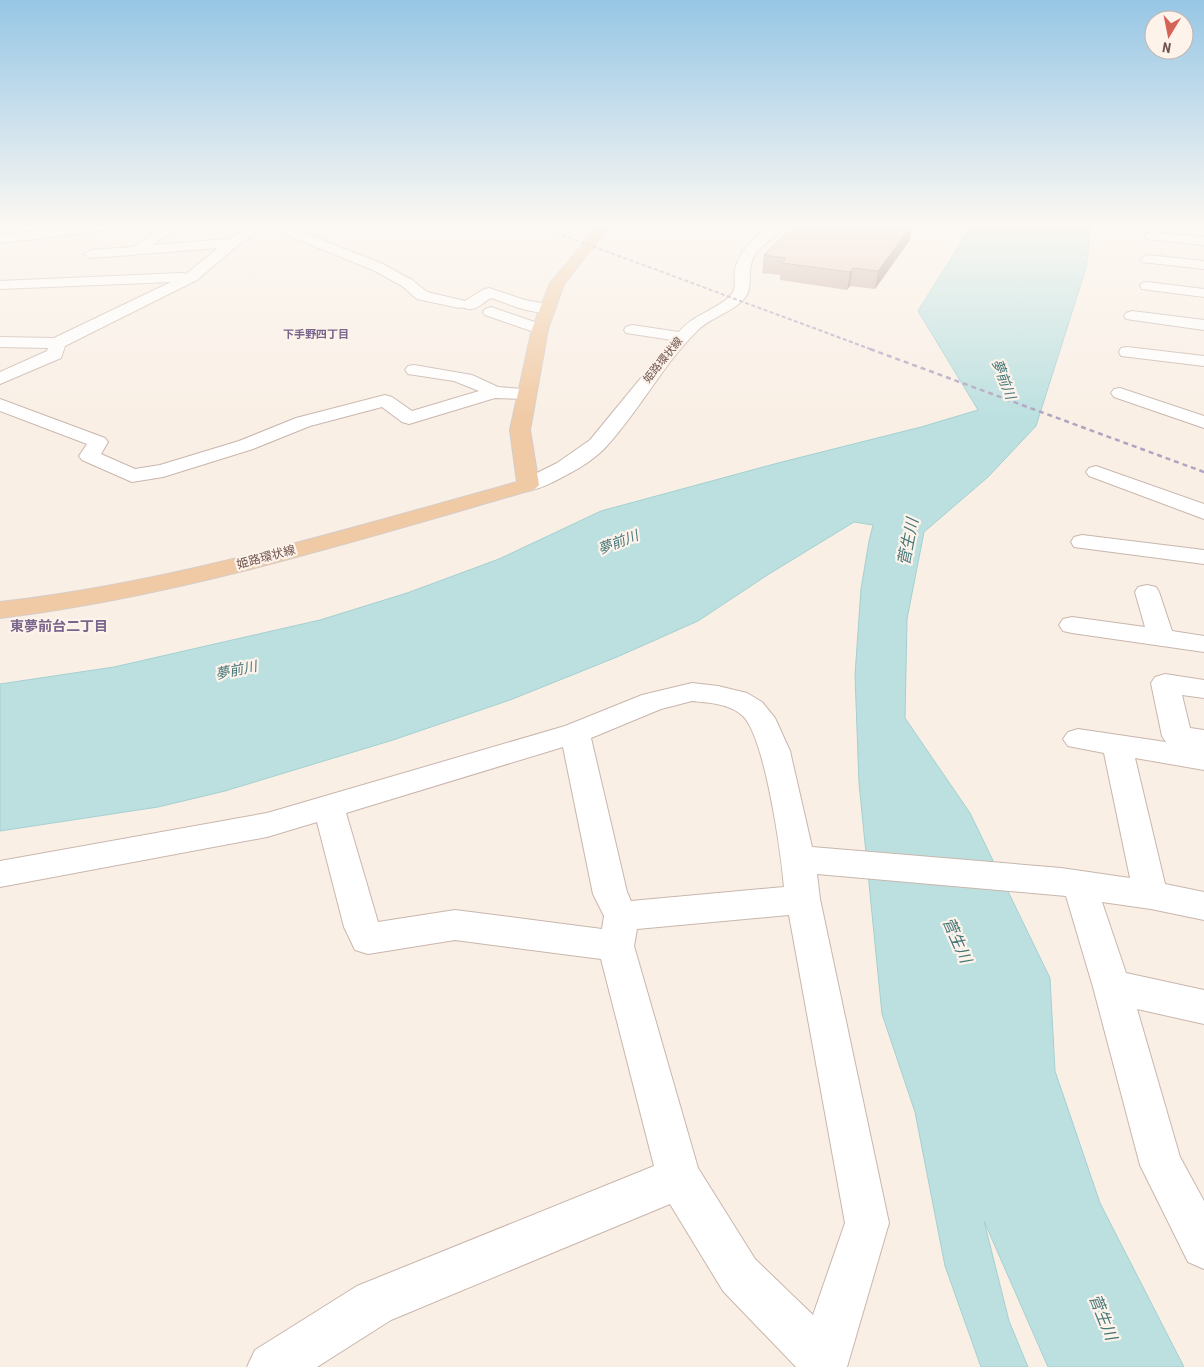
<svg xmlns="http://www.w3.org/2000/svg" width="1204" height="1367" viewBox="0 0 1204 1367" font-family="'Roboto Condensed','Noto Sans JP',sans-serif">
	<style>
		.water { fill: #bce0e0; stroke: #a4d0d1 }
		.lines { fill: none; stroke-linecap: round; stroke-linejoin: round }
		.minor-casing { stroke: #c9b6ad; stroke-width: 2 }
		.major-casing { stroke: #d4ccca; stroke-width: 2 }
		.minor { fill: #fff; fill-rule: evenodd }
		.major { fill: #f0caa5; fill-rule: evenodd }
		.rail-far1 { stroke: #b0a5c1; stroke-width: 2; stroke-dasharray: 4 2.5; stroke-linecap: butt }
		.rail { stroke: #b0a5c1; stroke-width: 2.5; stroke-dasharray: 5 4; stroke-linecap: butt }
		.wall { fill: #caafa5 }
		.shaded-wall { fill: #a48e86 }
		.building { fill: #ebcbc0; stroke: #a48e86 }
		.labels { text-anchor: middle; dominant-baseline: central; stroke-width: 4.5; stroke-linejoin: round; paint-order: stroke }
		.far-neighbourhood-label { font-size: 11px; font-weight: bold; fill: #7a668c; stroke: #fdf3eb }
		.far-street-label { font-size: 11px; fill: #6f554d; stroke: #fdf3eb }
		.street-label { font-size: 12px; fill: #6f554d; stroke: #fdf3eb }
		.water-label { font-size: 14px; font-style: italic; fill: #477879; stroke: #fdf3eb }
		.neighbourhood-label { font-size: 14px; font-weight: bold; fill: #7a668c; stroke: #fdf3eb }
		.near-water-label { font-size: 16px; font-style: italic; fill: #477879; stroke: #fdf3eb }
	</style>
	<rect width="100%" height="100%" fill="#f9efe5"/>
	<path class="water" d="M971,226H1091L1086,268L1036,426L988,477L924,532L907,619L905,718L970,813L1050,978L1055,1071L1100,1203L1184,1367H1048L984,1221L1009,1321L1028,1367H981L945,1266L915,1112L882,1014L859,783L855,675L861,589L869,541L873,525L854,522L769,574L698,621L617,657L510,700L393,740L225,791L158,807L0,831V684L114,667L320,620L407,593L499,559L601,511L778,463L921,427L978,410L918,311Z"/>
	<g class="lines">
		<g class="minor-casing">
			<path id="minor" d="M80,226H114L108,230L0,243V235Z
				M166,226H180L153,245L229,239L251,226H265L237,246L197,280L65,346L61,358L0,384V372L47,351L48,348L0,347V337L54,338L171,282L0,289V281L181,273L186,274L218,248L91,258L84,254L91,250L133,247Z
				M281,226H293L294,229L383,264L412,280L427,292L465,301L484,289L489,288L525,300L553,305L556,308L553,311C534,316 509,304 491,298C485,301 478,309 471,309C465,310 465,306 459,308L417,299L402,286L373,270L284,234Z
				M772,226H786C777,238 759,243 752,261C747,274 754,289 743,300C730,314 708,318 696,332C661,367 638,413 604,449C590,463 571,473 553,482C542,487 533,492 521,489L517,485L521,481L557,463L590,440L672,340L626,333L624,330L626,327L632,325L679,332C692,315 715,311 730,296C738,288 733,279 735,270C739,251 756,235 772,226Z
				M1152,232L1204,237V245L1147,239L1145,236L1147,233Z
				M1147,255L1204,261V269L1142,262L1140,259Z
				M1147,282L1204,289V297L1142,289L1140,286L1142,283Z
				M491,307L546,326L548,329L546,332L540,334L485,315L483,312L485,309Z
				M1132,311L1204,320V330L1126,319L1124,316L1126,313Z
				M1127,347L1204,356V366L1121,356L1119,352L1121,348Z
				M414,365L472,375L498,387L533,390L536,394L533,398L527,399L495,398L409,424L402,422L382,407L310,426L253,449L163,477L132,482L82,460L79,456L87,444L0,411V399L105,438L108,442L101,454L135,469L160,465L239,441L296,418L385,395L392,397L412,411L479,391L454,381L408,374L405,370L408,366Z
				M1120,388L1204,416V428L1114,397L1111,393L1114,389Z
				M1096,466L1204,504V519L1089,476L1086,472L1089,468Z
				M1082,535L1204,550V564L1074,547L1071,542L1074,537Z
				M1147,585L1156,587L1159,592L1172,631L1204,636V652L1072,633L1063,631L1059,625L1063,619L1072,617L1145,627L1135,592L1138,587Z
				M1165,674L1204,680V698L1182,695L1190,728L1204,730V770L1135,758L1165,884L1204,892V920L1151,909L1102,902L1126,973L1204,990V1024L1137,1009L1180,1157L1204,1201V1269L1188,1262L1140,1165L1093,987L1066,896L817,874L820,899L889,1223L847,1367H796L723,1291L670,1204L391,1320L317,1367H247L255,1350L357,1286L654,1166L601,959L455,940L368,954L355,950L344,927L317,822L267,837L0,887V861L267,813L565,726L642,695L692,683L718,686L747,693L762,702L775,718L790,751L812,847L1061,868L1130,878L1104,753L1068,746L1063,739L1068,732L1078,729L1166,742L1162,736L1151,683L1155,677ZM692,701C709,703 729,703 743,716C765,738 781,852 784,887L631,901L627,892L591,738L661,709ZM563,747L593,894L604,916L602,929L455,910L378,922L346,813ZM789,915L845,1223L813,1315L755,1259L698,1168L634,946L637,929Z"/>
		</g>
		<g class="major-casing">
			<path id="major" d="M598,226H610L564,284L548,329L530,430L539,485L535,489C362,539 180,596 0,618V602C176,582 347,529 517,482L510,430L532,329L550,283Z"/>
		</g>
		<use href="#minor" class="minor"/>
		<use href="#major" class="major"/>
		<path class="rail-far1" d="M538,226L873,350"/>
		<path class="rail" d="M870,349L1204,472"/>
	</g>
	<path class="wall" d="M910,240L875,289L850,286L847,290L780,280V275L762,273L764,255Z"/>
	<path class="shaded-wall" d="M911,226H912L910,240L875,289L878,271Z
		M853,268L850,286L847,290L850,272Z"/>
	<path class="building" d="M794,226H911L878,271L853,268L850,272L782,263L786,258L764,255Z"/>
	<linearGradient id="sky" x2="0" y2="1"><stop stop-color="#96c6e5"/><stop offset="0.54" stop-color="#fcf8f3"/><stop offset="1" stop-color="#fcf8f3" stop-opacity="0"/></linearGradient>
	<rect width="1204" height="417" fill="url(#sky)"/>
	<g class="labels">
		<g class="far-neighbourhood-label">
			<text x="316" y="334">下手野四丁目</text>
		</g>
		<g class="far-street-label">
			<text transform="translate(663 360) rotate(-51)">姫路環状線</text>
		</g>
		<g class="street-label">
			<text transform="translate(266 557) rotate(-15)">姫路環状線</text>
		</g>
		<g class="water-label">
			<text transform="translate(1004 379) rotate(69)">夢前川</text>
			<text transform="translate(618 542) rotate(-21)">夢前川</text>
			<text transform="translate(236 670) rotate(-12)">夢前川</text>
		</g>
		<g class="neighbourhood-label">
			<text x="59" y="626">東夢前台二丁目</text>
		</g>
		<g class="near-water-label">
			<text transform="translate(908 542) rotate(-79)">菅生川</text>
			<text transform="translate(957 940) rotate(66)">菅生川</text>
			<text transform="translate(1103 1317) rotate(68)">菅生川</text>
		</g>
	</g>
	<g transform="translate(1169 35) rotate(190)"><circle r="24" fill="#fdf3eb" stroke="#c4b4ac"/>
	<path d="M0-4L9 19L0 12L-9 19Z" fill="#d56358"/>
	<text y="-8" font-size="14" font-weight="bold" text-anchor="middle" fill="#6f554d">N</text>
	</g>
</svg>
